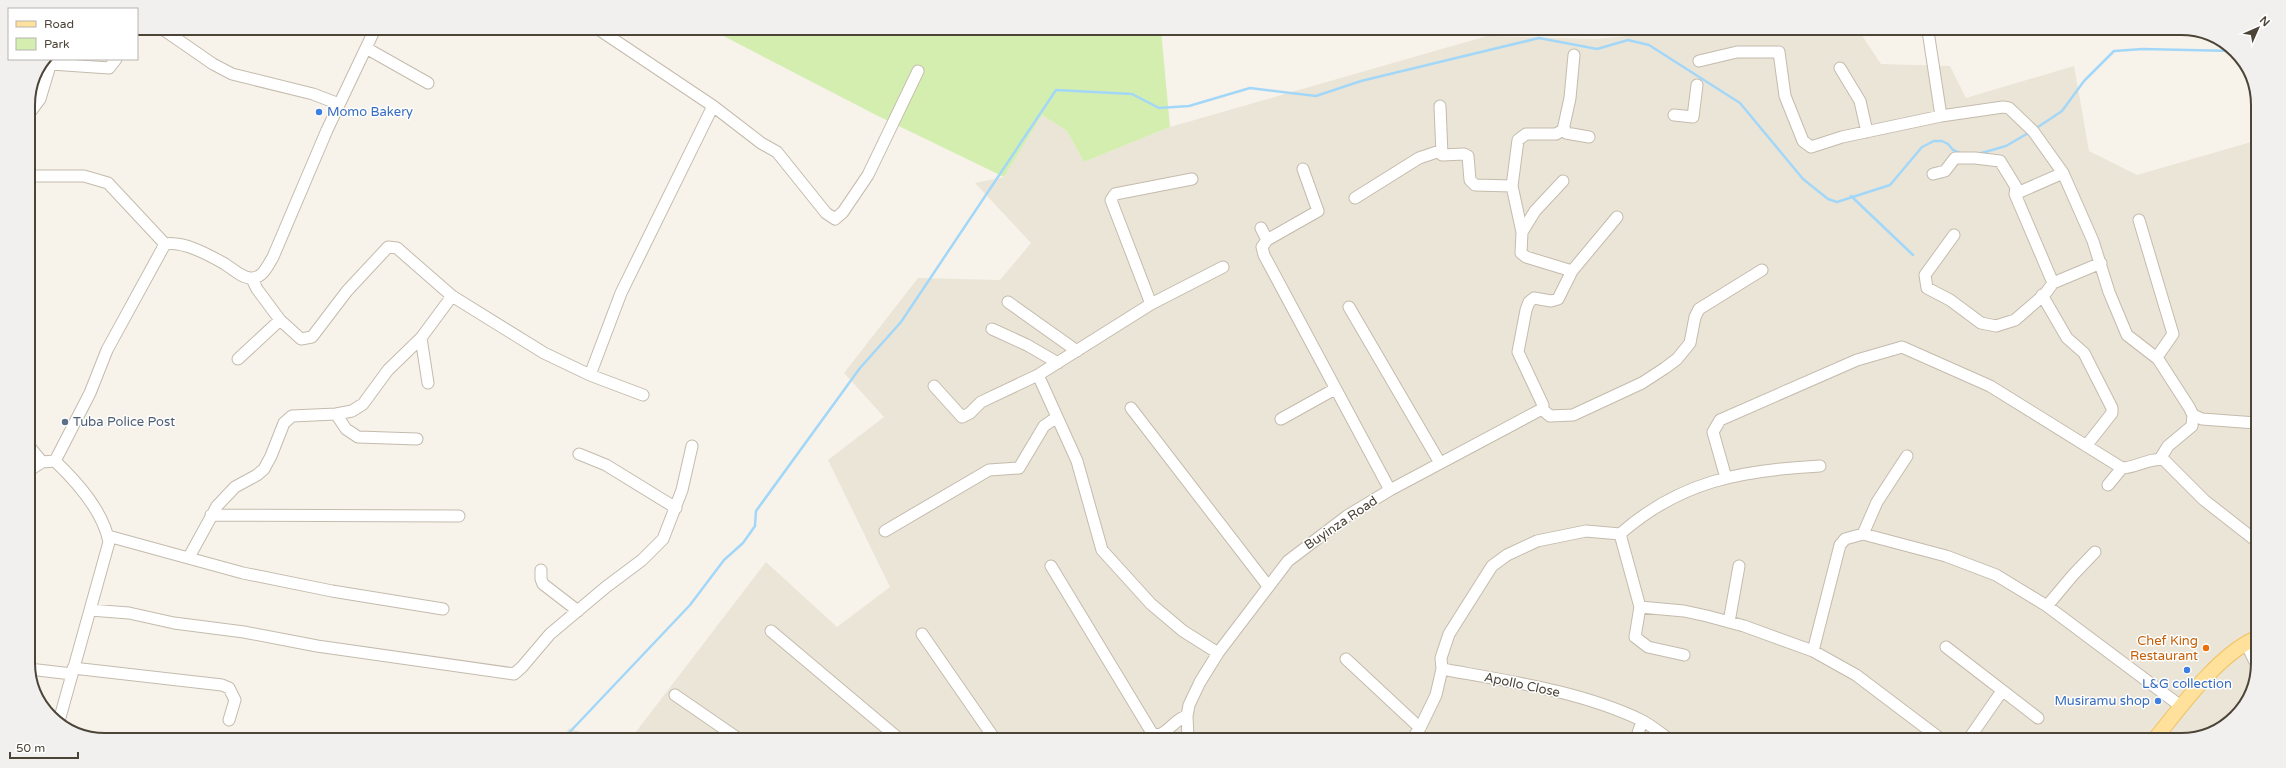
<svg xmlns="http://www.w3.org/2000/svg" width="2286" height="768" viewBox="0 0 2286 768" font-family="'Varela Round',sans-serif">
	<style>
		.residential { fill: #ebe5d8 }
		.green { fill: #d4eeb0 }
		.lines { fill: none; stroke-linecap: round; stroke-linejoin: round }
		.stream { stroke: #a3d7f8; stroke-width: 2.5 }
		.minor-casing { stroke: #c4bbac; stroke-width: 13 }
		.major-casing { stroke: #f0c25f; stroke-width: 16 }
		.minor { stroke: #fff; stroke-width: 11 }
		.major { stroke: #ffe19c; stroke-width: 14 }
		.shop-dot { fill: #3f7fe0; stroke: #fff; stroke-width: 1.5 }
		.service-dot { fill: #5c6f8a; stroke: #fff; stroke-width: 1.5 }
		.food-dot { fill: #e8710a; stroke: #fff; stroke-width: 1.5 }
		.labels { text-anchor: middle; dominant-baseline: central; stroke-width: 3; stroke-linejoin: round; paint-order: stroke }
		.shop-label { font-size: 13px; fill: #366cbe; stroke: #fff; text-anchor: start }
		.service-label { font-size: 13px; fill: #4e5e75; stroke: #fff; text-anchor: start }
		.street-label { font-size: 13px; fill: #4c4437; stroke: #fff }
		.food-label { font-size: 13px; fill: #c56008; stroke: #fff; text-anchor: end }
		.rim { fill: none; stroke: #4c4437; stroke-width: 2 }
	</style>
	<rect width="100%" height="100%" fill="#f7f3eb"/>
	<path class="residential" d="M1682,31H1859L1881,64L1950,66L1966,98L2074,66L2089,151L2137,175L2258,140L2254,688L2228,724L2181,740L632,737L766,562L837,627L890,587L828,460L884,417L844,373L918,278L1000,280L1031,243L975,183L1004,177L1042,115L1067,131L1084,162L1170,127L1487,36L1596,39Z
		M569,728L594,737H563Z"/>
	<path class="green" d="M710,29L1161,30L1170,127L1084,162L1067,131L1042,115L1004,177L874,114Z"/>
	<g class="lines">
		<path class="stream" d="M2035,129L2062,111L2084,81L2114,51L2143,49L2233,51
			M1978,154L2006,146L2030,132
			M1851,196L1913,255
			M565,737L690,605L724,560L743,543L755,526L756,511L860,368L901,322L1056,90L1132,94L1159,108L1189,106L1250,88L1316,96L1361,81L1539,38L1597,49L1628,40L1649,45L1740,103L1803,179L1828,199L1837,202L1890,185L1922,147L1934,141H1942L1948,144L1953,150L1962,154"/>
		<g class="minor-casing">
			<path id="minor" d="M161,28L213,64L232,74L313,94L339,104
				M598,29L713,106L761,143L777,152L826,213L835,219L843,212L868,175L918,71
				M1928,31L1941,116
				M366,48L428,83
				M1699,61L1737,52H1779L1785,96L1803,141L1811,147L1842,137L1941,116L2003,107L2009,108L2033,131L2063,173L2093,241L2109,292L2127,335L2158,359L2189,407L2193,415L2192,426L2168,446L2160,459
				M51,64L109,68L116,59
				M1840,68L1860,101L1867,132
				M1440,106L1442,155L1464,154L1468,156L1470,180L1475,185L1512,186
				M28,115L40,99L52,59
				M1674,115L1693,117L1697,85
				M1564,127L1566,133L1589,137
				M1303,169L1318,211L1267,240L1262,247L1264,255L1390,490
				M1933,174L1945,171L1955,158H1975L2000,161L2016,187L2015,194L2063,173
				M28,176H84L108,183L165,244
				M2015,194L2053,283
				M1355,198L1419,158L1440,151
				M2139,220L2173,334L2157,357
				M1261,228L1267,240
				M1522,232L1535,211L1563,181
				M1954,235L1925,275L1927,288L1950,300L1981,323L1996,326L2015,320L2045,294L2053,283L2101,263
				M1572,271L1526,257L1521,253L1522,232L1512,186L1518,140L1526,134H1556L1563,130L1570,98L1574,55
				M2042,295L2067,338L2084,353L2112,408V413L2086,446
				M1008,302L1077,351
				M1151,304L1111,200L1115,194L1192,179
				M1349,307L1440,463
				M280,320L301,339L312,337L347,291L388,247L397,248L452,296
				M992,329L1027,345L1058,363
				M421,338L428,383
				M238,359L280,320L257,289L252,279
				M590,375L621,293L713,106
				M934,386L962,417L970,413L981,402L1038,375
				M1131,408L1268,586
				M1542,409L1550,416L1573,415L1642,383L1665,368L1677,359L1690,343L1695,317L1699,309L1762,270
				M336,414L346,429L358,437L417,439
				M2193,415L2202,419L2256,423
				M1281,419L1335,389
				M28,445L42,462
				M579,454L606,465L676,508
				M55,461L90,393L107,350L165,244C184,241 209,255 225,264C233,269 243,279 252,278C263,278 268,265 273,257L327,130L375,29
				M55,461C78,483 103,511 109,542L59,721
				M28,471L42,462L55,461
				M1726,478L1713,432L1720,420L1857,360L1902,347L1990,386L2122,468C2135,468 2151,457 2164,460L2204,500L2255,540
				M2108,485L2122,468
				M211,515L459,516
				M885,531L989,470L1019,468L1044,426L1057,417
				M1620,534C1680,481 1742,470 1820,466
				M1620,534L1640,607L1635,637L1648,647L1684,655
				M1863,534L1877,502L1907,456
				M108,536L243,573L332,591L443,609
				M189,557L217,506L235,487L257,475L264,469L271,456L284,423L292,416L336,414L352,411L363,404L388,370L421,338L452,296L544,353L590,375L643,395
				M1051,566L1152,733C1164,741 1174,718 1187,716
				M541,570V579L543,584L578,611
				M2047,606L2073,575L2095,552
				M1640,607L1684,611L1707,616L1744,626L1813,651L1856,675L1942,740
				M90,610L129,613L174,623L244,632L317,646L514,674L522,667L550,634L606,587L642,560L663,539L682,490L692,446
				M1729,622L1739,566
				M771,631L898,738
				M922,634L994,738
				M2246,643L2254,660
				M1946,647L2038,718
				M1813,651L1840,545L1845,539L1863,534L1946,556L1996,575L2047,606L2182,707
				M1218,653L1183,631L1151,604L1102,550L1077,461L1038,375L1151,304L1223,267
				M1346,659L1420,728
				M73,668L222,685L229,688L235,700L229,720
				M29,669L72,674
				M1442,669C1508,681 1580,691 1641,720C1651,725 1660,733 1669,739
				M675,695L736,737
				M1188,738L1187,716L1189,705L1200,682L1218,653L1288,561L1347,516L1390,490L1542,409L1543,405L1518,352L1526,310L1529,302L1534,298L1551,301L1558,299L1572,271L1617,217
				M1412,739L1420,728L1436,695L1442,669L1441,658L1449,634L1492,566L1507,555L1537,541L1586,531L1620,534
				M1636,739L1642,721
				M1968,740L2002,691"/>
		</g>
		<g class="major-casing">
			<path id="major" d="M2154,740C2181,707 2216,657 2254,639"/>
		</g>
		<use href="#minor" class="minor"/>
		<use href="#major" class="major"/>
	</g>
	<g class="shop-dot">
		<circle cx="319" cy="112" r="4"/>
		<circle cx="2187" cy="670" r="4"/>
		<circle cx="2158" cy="701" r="4"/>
	</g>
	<circle class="service-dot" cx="65" cy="422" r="4"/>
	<circle class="food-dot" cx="2206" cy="648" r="4"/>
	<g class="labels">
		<g class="shop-label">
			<text x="327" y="112">Momo Bakery</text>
			<text x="2187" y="684" text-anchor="middle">L&amp;G collection</text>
			<text x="2150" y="701" text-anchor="end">Musiramu shop</text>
		</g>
		<g class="service-label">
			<text x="73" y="422">Tuba Police Post</text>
		</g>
		<g class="street-label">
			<text transform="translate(1341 523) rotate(-34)">Buyinza Road</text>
			<text transform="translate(1522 685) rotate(12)">Apollo Close</text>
		</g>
		<g class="food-label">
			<text x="2198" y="641">Chef King<tspan x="2198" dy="15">Restaurant</tspan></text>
		</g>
	</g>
	<path d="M0 0H2286V768H0ZM105 35H2181A70 70 0 0 1 2251 105V663A70 70 0 0 1 2181 733H105A70 70 0 0 1 35 663V105A70 70 0 0 1 105 35Z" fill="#f1f0ef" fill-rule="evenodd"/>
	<path class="rim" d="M105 35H2181A70 70 0 0 1 2251 105V663A70 70 0 0 1 2181 733H105A70 70 0 0 1 35 663V105A70 70 0 0 1 105 35Z"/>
	<rect x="8" y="8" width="130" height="52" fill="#ffffff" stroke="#b7b4af"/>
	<rect x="16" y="21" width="20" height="6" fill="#ffe19c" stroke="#b7b4af"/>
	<text x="44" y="28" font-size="12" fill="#4c4437">Road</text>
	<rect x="16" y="38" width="20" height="12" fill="#d4eeb0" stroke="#b7b4af"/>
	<text x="44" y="48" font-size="12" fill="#4c4437">Park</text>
	<g transform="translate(2258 28) rotate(45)" stroke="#ffffff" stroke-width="3" paint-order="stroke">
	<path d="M0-3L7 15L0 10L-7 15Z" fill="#4c4437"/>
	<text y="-6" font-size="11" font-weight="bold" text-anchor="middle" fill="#4c4437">N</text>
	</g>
	<path d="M10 752v6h68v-6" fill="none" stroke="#4c4437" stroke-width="2"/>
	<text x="16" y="752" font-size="12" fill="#4c4437" stroke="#ffffff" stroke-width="3" paint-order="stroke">50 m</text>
</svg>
